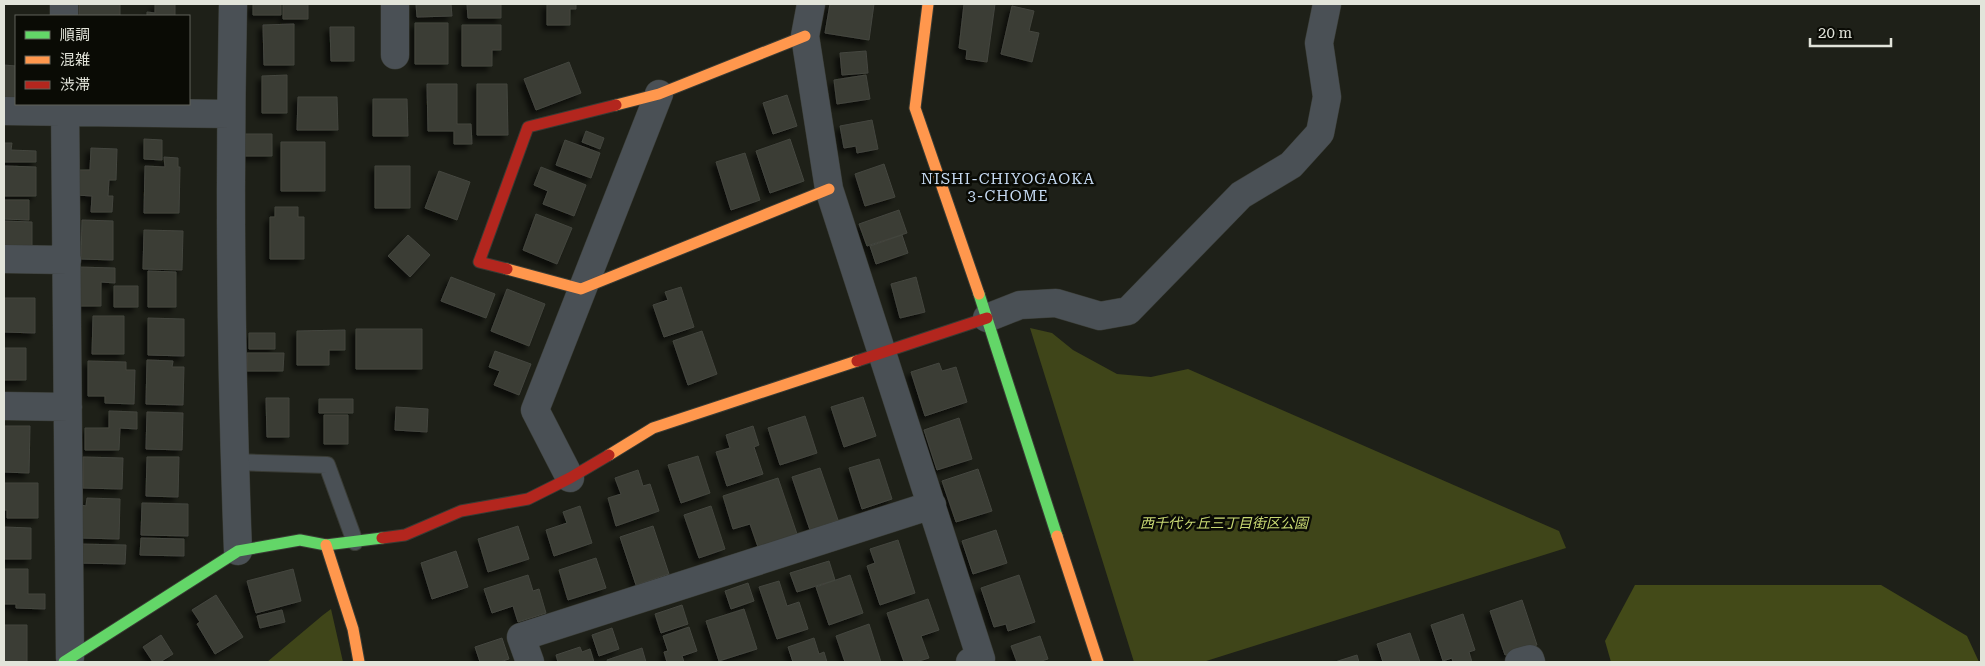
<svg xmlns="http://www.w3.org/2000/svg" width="1985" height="666" viewBox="0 0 1985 666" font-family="'Roboto Serif','Noto Sans JP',serif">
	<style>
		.green { fill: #3f4519 }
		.forest { fill: #434a18 }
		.building { fill: #3b3d35; stroke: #44463f; filter: url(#shadow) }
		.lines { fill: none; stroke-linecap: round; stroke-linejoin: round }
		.lane-casing { stroke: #393b34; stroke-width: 18 }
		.street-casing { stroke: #393b34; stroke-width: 29 }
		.fast-casing { stroke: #393b34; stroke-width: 13 }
		.slow-casing { stroke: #393b34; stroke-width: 13 }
		.jam-casing { stroke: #393b34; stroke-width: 13 }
		.lane { stroke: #4a5055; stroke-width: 16 }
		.street { stroke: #4a5055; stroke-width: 28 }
		.fast { stroke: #63d668; stroke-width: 11 }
		.slow { stroke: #ff974d; stroke-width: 11 }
		.jam { stroke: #b3261e; stroke-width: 11 }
		.labels { text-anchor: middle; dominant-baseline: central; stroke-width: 5; stroke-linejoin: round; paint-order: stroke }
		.park-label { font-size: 14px; font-style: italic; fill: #c9d973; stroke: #0a0b05 }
		.neighbourhood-label { font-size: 15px; letter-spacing: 1px; fill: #c6daf2; stroke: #0a0b05 }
	</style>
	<defs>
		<filter id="shadow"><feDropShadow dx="-4.5" dy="4.5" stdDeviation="2.5" flood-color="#0009"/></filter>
	</defs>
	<rect width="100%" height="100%" fill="#1e2018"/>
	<path class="green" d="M1030,328L1052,333L1073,350L1117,374L1151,377L1188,369L1559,531L1566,548L1203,662H1134Z
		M331,609L343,662H267L323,615Z"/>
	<path class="forest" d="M1635,585H1881L1967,636L1979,662H1611L1605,641Z"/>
	<path class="building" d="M79,4H120V16H79Z
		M155,4H175V16H147V12L155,13Z
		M253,4H281V15H253Z
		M283,4H308V19H283Z
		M416,4H451L452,16L417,17Z
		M467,4H501V18H468Z
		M547,4H576V9H570V25H547Z
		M830,4H874L869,40L825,33Z
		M964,4H995L987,62L966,59L967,50L959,48Z
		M1012,6L1034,11L1029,31L1039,33L1032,62L1001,54Z
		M415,23H448V64H415Z
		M294,24V65H264L263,25Z
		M462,25H501V50H492V66H462Z
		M330,27H354V61H331Z
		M866,51L868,73L842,75L840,53Z
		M569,62L581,93L536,110L524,79Z
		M4,65L16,66V99H4Z
		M287,75V113H262V76Z
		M866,75L870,99L837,104L834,80Z
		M427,84H457V124H471L472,144H454V131H428Z
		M477,84H507L508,135H477Z
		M787,95L797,126L773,134L763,103Z
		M298,97H337L338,130H297Z
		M373,99H407L408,136H373Z
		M872,120L878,149L857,153L856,146L844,148L840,126Z
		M586,131L604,138L600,149L582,142Z
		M244,134H272V156H243Z
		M144,139L162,140V160L144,159Z
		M790,139L804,181L770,193L756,151Z
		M565,140L600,153L591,178L556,165Z
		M281,142H325V191H281Z
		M4,143H12L11,150L36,151V162H4Z
		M91,148L117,149L116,180H109L108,196H113L112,212H91L92,196L76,195L77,170H90Z
		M745,153L760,200L731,210L716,162Z
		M164,157L178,158V167H180L179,213H144L145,166L165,167Z
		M884,164L895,197L865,206L855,174Z
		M4,166L36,167V196H4Z
		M375,166H410V208H375Z
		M541,167L586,185L574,216L543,204L548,191L534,185Z
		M439,171L470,182L457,220L425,208Z
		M4,200H29V220L4,219Z
		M275,207H298V217H304V259H270V217H275Z
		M899,210L907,233L867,246L859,224Z
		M536,214L572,228L557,264L523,250Z
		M82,220L113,221V260L81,259Z
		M4,221L32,222V254H4Z
		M144,230L183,231L182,270L143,269Z
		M408,235L430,255L410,277L388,256Z
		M902,235L908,253L876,264L870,246Z
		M77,267L115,268V283L101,282V306H76Z
		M148,271L176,272V307H148Z
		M451,277L495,294L486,318L441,301Z
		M916,277L925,312L900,318L891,284Z
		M114,286H138V307H114Z
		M681,287L694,327L664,337L653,305L668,300L665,292Z
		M507,289L545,304L529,346L491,331Z
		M4,298H35V333L4,332Z
		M93,316H124V354H92Z
		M148,318L184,319V356L148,355Z
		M356,329H422V369H356Z
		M345,330V350H329V365H297V331Z
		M702,331L717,374L688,385L673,341Z
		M249,333H275V349H249Z
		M4,348H26V380H4Z
		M495,351L531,364L519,395L494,385L500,371L489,367Z
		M247,353H284L283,371H247Z
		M147,360L173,361L172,367H184L183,405L146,404Z
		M88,361L126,362V370H135L134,404L105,403V396H88Z
		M939,363L942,371L956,367L967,402L925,416L911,372Z
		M863,397L876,436L844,447L831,407Z
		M266,398H289V437H267Z
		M319,399H353V413H319Z
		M396,407L428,409L427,432L395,430Z
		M109,411L137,412V429L120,428L119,450H85V428H109Z
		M147,412L183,413L182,450L146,449Z
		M324,415H348V444H324Z
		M805,416L817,453L780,465L768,428Z
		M959,418L972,459L937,470L924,430Z
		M4,426H30L29,473L4,472Z
		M753,426L759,445L754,447L763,474L727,486L716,452L730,448L726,435Z
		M698,456L710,493L681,503L668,465Z
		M83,457L123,458L122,489L83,488Z
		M147,457H179L178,497L146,496Z
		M879,459L892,499L862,509L849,468Z
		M820,468L838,520L810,530L792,477Z
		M978,469L992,511L956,522L942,481Z
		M638,470L643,486L650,484L659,511L616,526L608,498L621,494L615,478Z
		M778,478L797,534L758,547L750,524L733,529L723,496Z
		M4,483H38V518H7V510H4Z
		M87,498L120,499L119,539L81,538V505L86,506Z
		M142,503L188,504V536L141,535Z
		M580,506L592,543L554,556L546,530L567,523L563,512Z
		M711,506L725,549L699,558L684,515Z
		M518,526L529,559L488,572L478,539Z
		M653,526L669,574L636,585L620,537Z
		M4,527L31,528V559H4Z
		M996,530L1007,563L973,574L962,541Z
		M141,538L184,539V556L140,555Z
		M898,540L915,593L880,605L867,566L875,563L870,549Z
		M77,544L126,545L125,564L77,563Z
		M456,551L468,587L432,599L421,563Z
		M596,558L606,588L568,600L559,570Z
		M829,561L835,580L797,592L790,573Z
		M4,569H28V594H45V609L16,608V604H4Z
		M293,569L301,601L256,613L247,581Z
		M528,575L533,591L539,589L546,613L518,622L513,606L492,613L484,589Z
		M850,575L863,613L829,625L816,587Z
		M1019,575L1035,622L1008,631L1006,624L994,627L981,588Z
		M779,581L787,606L799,602L808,629L777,639L759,587Z
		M748,583L754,601L731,609L725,591Z
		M216,595L243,637L215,654L197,624L200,622L192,610Z
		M928,599L939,630L921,636L929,658L916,662H904L887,613Z
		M1522,600L1537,645L1505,655L1490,611Z
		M682,605L688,624L661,633L655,614Z
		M744,609L757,649L719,661L706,621Z
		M282,610L285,622L260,628L257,616Z
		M1463,614L1475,650L1469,652L1472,662H1453L1452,658L1443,661L1431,625Z
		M869,624L881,662H845L836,636Z
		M4,625H27V662H4Z
		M689,627L697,651L682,656L684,662H667L664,652L668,651L663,636Z
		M612,628L619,649L599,656L592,635Z
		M1410,633L1420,662H1383L1377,644Z
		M161,635L173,654L160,662H153L143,647Z
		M1040,636L1048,659L1038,662H1017L1011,646Z
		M502,638L509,659L500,662H480L475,647Z
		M814,638L819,654L824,652L827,662H793L788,647Z
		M580,647L582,652L590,649L594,662H558L556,655Z
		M642,648L646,662H608L607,660Z
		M1357,655L1359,662H1335Z"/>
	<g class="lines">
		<g class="lane-casing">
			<path id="lane" d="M234,462L327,465L355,542"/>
		</g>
		<g class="street-casing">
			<path id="street" d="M64,4V16
				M233,4C229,186 231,369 238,551
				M395,4V55
				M811,4L805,36L829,189L981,659L970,662
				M65,104L70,658
				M4,111L230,114
				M4,259L67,260
				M987,318L1020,305L1056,303L1100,316L1128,311L1241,195L1291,165L1320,133L1327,97L1319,43L1327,4
				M4,406L68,407
				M570,478L535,410L659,94
				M530,662L521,637L932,505
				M1519,662L1530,659L1531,662"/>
		</g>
		<g class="fast-casing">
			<path id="fast" d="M979,294L1057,536
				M64,662L238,551L300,540L326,545L382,538"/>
		</g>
		<g class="slow-casing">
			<path id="slow" d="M928,4L915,108L979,294
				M616,105L659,94L805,36
				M507,269L581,289L829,189
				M609,455L653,428L857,361
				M1057,536L1098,662
				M326,545L353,629L359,662"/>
		</g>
		<g class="jam-casing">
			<path id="jam" d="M507,269L479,262L528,127L616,105
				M857,361L987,318
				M382,538L405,535L461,511L528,499L570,478L609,455"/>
		</g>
		<use href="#lane" class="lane"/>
		<use href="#street" class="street"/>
		<use href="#fast" class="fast"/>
		<use href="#slow" class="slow"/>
		<use href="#jam" class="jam"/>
	</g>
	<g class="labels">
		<g class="park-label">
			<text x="1224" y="523">西千代ヶ丘三丁目街区公園</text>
		</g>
		<g class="neighbourhood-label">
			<text x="1008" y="179">NISHI-CHIYOGAOKA<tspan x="1008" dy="17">3-CHOME</tspan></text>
		</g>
	</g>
	<rect width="1985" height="666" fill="none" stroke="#e2e4da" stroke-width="10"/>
	<rect x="15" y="15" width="175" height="90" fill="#0a0b05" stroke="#60625a"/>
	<rect x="25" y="31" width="25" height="8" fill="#63d668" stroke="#60625a"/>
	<text x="60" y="40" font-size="15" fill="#e2e4da">順調</text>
	<rect x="25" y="56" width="25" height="8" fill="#ff974d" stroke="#60625a"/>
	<text x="60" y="65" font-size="15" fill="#e2e4da">混雑</text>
	<rect x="25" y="81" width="25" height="8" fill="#b3261e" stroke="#60625a"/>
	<text x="60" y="90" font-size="15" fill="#e2e4da">渋滞</text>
	<path d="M1810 38v8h81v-8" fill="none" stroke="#e2e4da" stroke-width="2.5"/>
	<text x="1818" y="38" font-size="15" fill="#e2e4da" stroke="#0a0b05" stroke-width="4" paint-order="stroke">20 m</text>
</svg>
